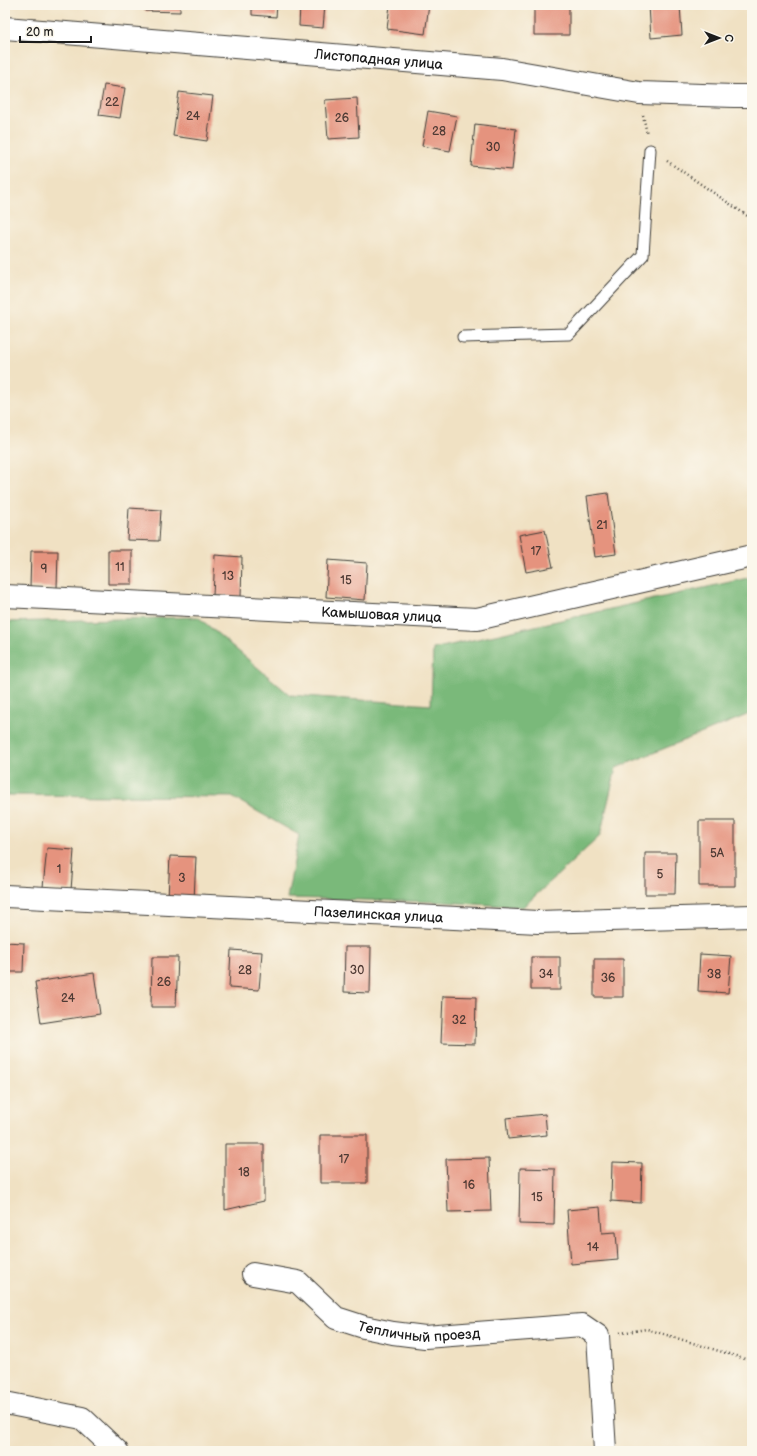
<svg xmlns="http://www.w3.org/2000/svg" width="757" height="1456" viewBox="0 0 757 1456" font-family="'Balsamiq Sans',sans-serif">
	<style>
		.forest { fill: #7ab97a; stroke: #4b6a4b }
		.building { fill: #e5937e }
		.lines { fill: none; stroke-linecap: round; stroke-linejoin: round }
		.lane-casing { stroke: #3c3a35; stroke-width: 13 }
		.street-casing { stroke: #3c3a35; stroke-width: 24 }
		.path { stroke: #3c3a35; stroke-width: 2.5; stroke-dasharray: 1 3; stroke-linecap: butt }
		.lane { stroke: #fff; stroke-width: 11 }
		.street { stroke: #fff; stroke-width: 22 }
		.labels { text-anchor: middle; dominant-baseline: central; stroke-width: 3; stroke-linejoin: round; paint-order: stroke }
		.number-label { font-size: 12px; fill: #4e3a34 }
		.street-label { font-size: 14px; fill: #1c1c1c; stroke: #fbf7ec }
	</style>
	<rect width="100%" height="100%" fill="#fbf7ec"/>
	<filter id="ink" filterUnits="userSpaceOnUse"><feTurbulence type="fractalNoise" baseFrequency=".025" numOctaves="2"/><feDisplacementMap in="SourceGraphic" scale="8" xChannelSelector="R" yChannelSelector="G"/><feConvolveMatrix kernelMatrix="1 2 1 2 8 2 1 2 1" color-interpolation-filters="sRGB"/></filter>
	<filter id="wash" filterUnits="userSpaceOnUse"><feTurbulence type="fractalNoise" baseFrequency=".012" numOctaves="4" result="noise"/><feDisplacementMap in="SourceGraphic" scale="16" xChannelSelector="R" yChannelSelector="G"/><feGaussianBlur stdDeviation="0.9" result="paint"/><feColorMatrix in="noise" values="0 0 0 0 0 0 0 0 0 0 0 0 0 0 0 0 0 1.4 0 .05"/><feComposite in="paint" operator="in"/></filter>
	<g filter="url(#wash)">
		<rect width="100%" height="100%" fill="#f0e1c3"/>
		<path class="forest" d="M752,577V713L616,768L600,836L523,907L443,902L287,898L299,835L232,797L5,795V622L198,617L290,695L431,705L433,649Z"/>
		<g id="blocks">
			<path class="building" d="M145,5H180V12L145,11Z
				M252,5H277L276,17L252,15Z
				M300,5H325L323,28L299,26Z
				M390,5H429L425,34L387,29Z
				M534,5H569V35H534Z
				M649,5H680L682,35L651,38Z
				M104,85L125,88L120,118L99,115Z
				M179,92L213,96L207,141L173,136Z
				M357,98L359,137L328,139L325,100Z
				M428,111L457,116L450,151L422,146Z
				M475,124L516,129L512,170L471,166Z
				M608,493L616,554L595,557L587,496Z
				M129,508L161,510L159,541L127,540Z
				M545,530L553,567L526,572L519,535Z
				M108,550H132V584H108Z
				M31,551H58L57,588L30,587Z
				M215,555L242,557L241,597L213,595Z
				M328,560L367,563L365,600L326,597Z
				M699,821H735V886H699Z
				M47,848L74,850L71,890L43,887Z
				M645,853H676L675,894H645Z
				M170,856L196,857L194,900L168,898Z
				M5,942L24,943L23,972H5Z
				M345,947H371L370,993L344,992Z
				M231,950L262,952L259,990L229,988Z
				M700,954L731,956L728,993L698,991Z
				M152,957H178L176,1007H151Z
				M531,957H560V990H531Z
				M594,959H623V997H594Z
				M94,973L100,1014L41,1023L35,982Z
				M443,996L476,997L475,1044L441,1043Z
				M545,1114L547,1135L508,1139L506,1118Z
				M320,1135H367V1183H320Z
				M225,1144H264V1201L225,1210Z
				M489,1158L491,1211L448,1212L446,1159Z
				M612,1162L642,1163L641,1203L611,1201Z
				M520,1168L555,1169L554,1225L519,1224Z
				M600,1207L602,1233L616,1232L618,1260L571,1264L567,1210Z"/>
		</g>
	</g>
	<g filter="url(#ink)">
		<use href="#blocks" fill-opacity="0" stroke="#3c3a35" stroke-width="1"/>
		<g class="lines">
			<g class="lane-casing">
				<path id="lane" d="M463,337L569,334L643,255L650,150"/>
			</g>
			<g class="street-casing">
				<g id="street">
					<path id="s1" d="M5,28L502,69L639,93L734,96H752"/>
					<path id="s2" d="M5,596L477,619L752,556"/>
					<path id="s3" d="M5,896L538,922L752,916"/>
					<path id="s4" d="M253,1274L298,1282L336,1318L364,1327L393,1333L425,1337L582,1325L598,1336L605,1451"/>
					<path d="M5,1403L82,1418L117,1451"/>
				</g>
			</g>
			<path class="path" d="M643,115L647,134
				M667,161L752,219
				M620,1333L647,1329L752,1361"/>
			<use href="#lane" class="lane"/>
			<use href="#street" class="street"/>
		</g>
	</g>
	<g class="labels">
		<g class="number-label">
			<text x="112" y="102">22</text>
			<text x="193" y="116">24</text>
			<text x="342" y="118">26</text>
			<text x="439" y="131">28</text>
			<text x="493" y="147">30</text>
			<text x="602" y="525">21</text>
			<text x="536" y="551">17</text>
			<text x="120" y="567">11</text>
			<text x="44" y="569">9</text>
			<text x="228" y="576">13</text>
			<text x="346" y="580">15</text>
			<text x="717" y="853">5А</text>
			<text x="59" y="869">1</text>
			<text x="660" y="874">5</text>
			<text x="182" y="878">3</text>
			<text x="245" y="970">28</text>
			<text x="357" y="970">30</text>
			<text x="546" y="974">34</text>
			<text x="714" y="974">38</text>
			<text x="608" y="978">36</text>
			<text x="164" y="982">26</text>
			<text x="68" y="998">24</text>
			<text x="459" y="1020">32</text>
			<text x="344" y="1159">17</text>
			<text x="244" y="1172">18</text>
			<text x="469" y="1185">16</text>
			<text x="537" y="1197">15</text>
			<text x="593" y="1247">14</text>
		</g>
		<g class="street-label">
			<text stroke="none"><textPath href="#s1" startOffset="375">Листопадная улица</textPath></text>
			<text stroke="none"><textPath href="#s2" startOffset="377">Камышовая улица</textPath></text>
			<text stroke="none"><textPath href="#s3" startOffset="374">Пазелинская улица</textPath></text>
			<text stroke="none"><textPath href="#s4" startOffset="183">Тепличный проезд</textPath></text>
		</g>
	</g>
	<rect width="757" height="1456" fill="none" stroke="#fbf7ec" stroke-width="20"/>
	<g transform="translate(719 38) rotate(90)" stroke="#fbf7ec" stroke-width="3" paint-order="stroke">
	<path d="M0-3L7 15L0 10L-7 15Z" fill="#1c1c1c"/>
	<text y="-6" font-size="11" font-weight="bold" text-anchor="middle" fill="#1c1c1c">С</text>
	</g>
	<path d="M20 36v6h71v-6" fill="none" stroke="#1c1c1c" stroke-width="2"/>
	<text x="26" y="36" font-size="12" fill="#1c1c1c" stroke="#fbf7ec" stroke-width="3" paint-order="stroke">20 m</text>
</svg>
